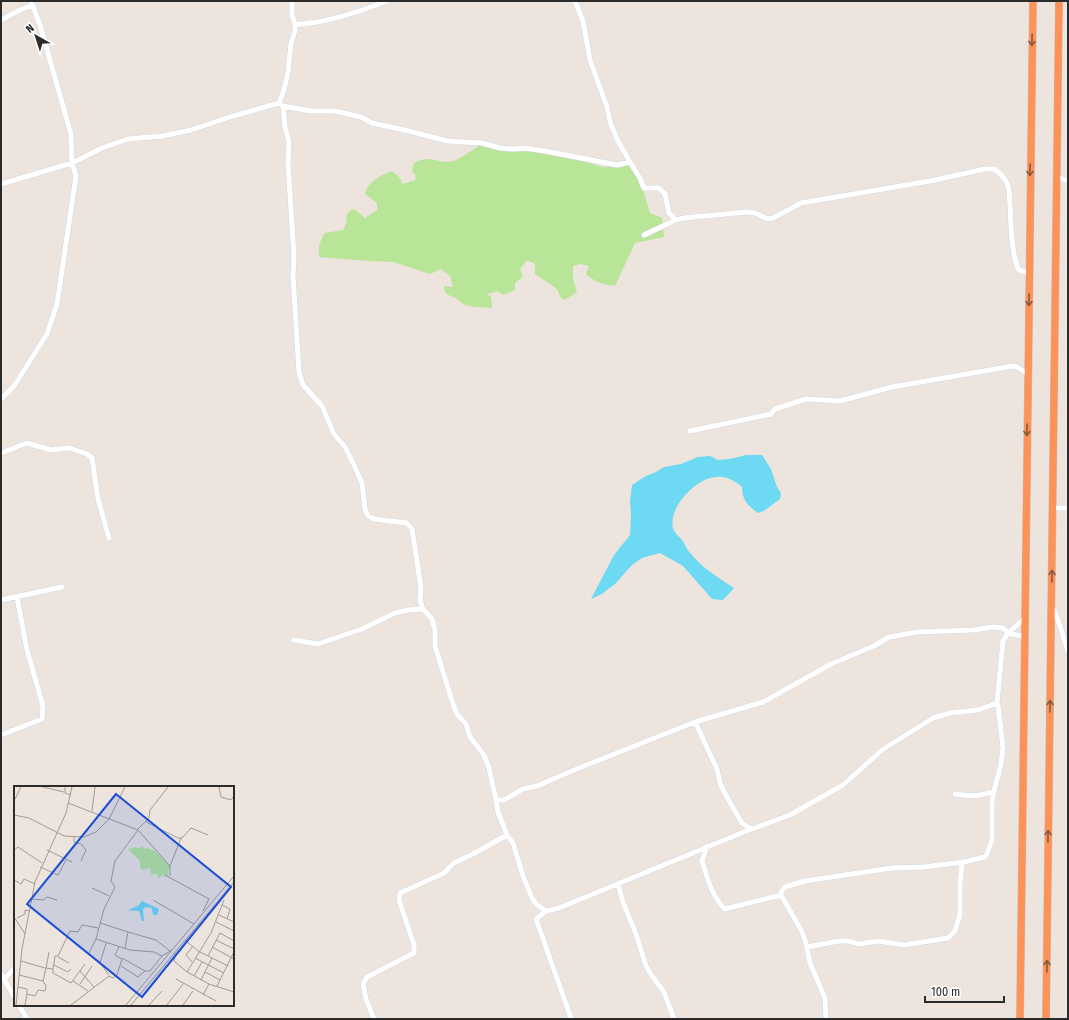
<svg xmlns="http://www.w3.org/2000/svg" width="1069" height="1020" viewBox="0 0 1069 1020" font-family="'Fira Sans Condensed',sans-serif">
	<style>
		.green { fill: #b8e598 }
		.water { fill: #6dd9f2 }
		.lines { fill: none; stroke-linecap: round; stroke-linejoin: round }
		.minor-casing { stroke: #d2d7e4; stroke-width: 6 }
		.highway-casing { stroke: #c4c4c4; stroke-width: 8 }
		.minor { stroke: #fff; stroke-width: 5 }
		.highway { stroke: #ff9256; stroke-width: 7 }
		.oneway { stroke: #8a593e }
		.inset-road { fill: none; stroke: #9f9b96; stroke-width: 1 }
		.view { fill: #1d4ed8; fill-opacity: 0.15; stroke: #1d4ed8; stroke-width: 2 }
		.inset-edge { fill: none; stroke: #2b2b2b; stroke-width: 2 }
	</style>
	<rect width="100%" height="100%" fill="#ede5dd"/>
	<path class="green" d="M480,145L495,149L512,152L530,151L584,161L602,167H617L629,164L642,186L650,213L662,218L664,237L635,243L615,286C601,284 597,283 586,274L589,266L581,264L573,266V279L577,292L565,300L561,298L557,289L535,274V264L527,260L520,269L523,277L515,283V290L503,295L498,291L487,294L491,297L492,308C483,307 472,308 463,304C461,302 458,300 456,298C449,295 444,295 444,286L453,287L450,276L441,269L430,274L393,262L368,261L319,257C318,247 320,240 325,233L343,230L346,224L347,214L352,209L357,211L365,218L377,210V203L365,194C368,182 380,175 392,171L399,177L403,184L415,180L416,176L412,171L414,163C430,153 439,165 453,161C462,158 472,150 480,145Z"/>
	<path class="water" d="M746,455H762L771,469L777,487L781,493L780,499L764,511L758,513C748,506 742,500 742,487C735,481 726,476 717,477C697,477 668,507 673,528C674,533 680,537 683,541C685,545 687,550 691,554C702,568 719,578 734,588L723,600L712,599L683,566L660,553L642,558L632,565L616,583L602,594L591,599L614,555L630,535L631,514L630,501L632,485L646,476L656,472L664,467L681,464L698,457L710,456L718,460L730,459Z"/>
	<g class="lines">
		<g class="minor-casing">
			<path id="minor" d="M575,1L583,21L590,60L607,107L610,122L617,139L630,162
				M1,20L20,10L32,5
				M295,24C303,25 309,23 317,22C341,18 364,10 387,1
				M279,103L284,90L288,72L291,43L295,31V24L292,15V1
				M283,106L311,111H335L361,117L372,123L409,131L447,141L482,143L500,148L513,149L525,148L545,151L617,165L630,162L640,178L644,188H659L665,194L669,213L676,220
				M1057,177L1068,181
				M1,184L72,163L102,148L128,139L163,136L191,130L230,117L279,103L283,106L285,127L289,141L288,163L294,256L293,276L299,372L303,385L322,406L334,434L345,447L354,465L362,483L365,509L368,516L374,519L407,523L412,529L421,588L420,600L423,609L432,619L435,630V646L453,704L457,714L466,724L470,737L484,755L489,768L496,800L498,812L507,835L513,843L523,876L532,898L537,905L546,911L559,908L744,832L790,815L843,785L882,750L933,718L950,713L978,710L997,703L1003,641L1008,633L1025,618
				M644,235L676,220L684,218L746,212L755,213L768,219L773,218L801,203L930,181L985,169H994C999,172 1004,177 1007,183C1010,189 1009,197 1010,204C1011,222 1011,255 1019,270L1029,273
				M1,399L14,386L47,334L57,304L76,176L72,163L71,134L40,25L31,1
				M690,431L771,414L775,409L806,399L840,401L892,387L1013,366L1017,367L1028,374
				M1,453L27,443L51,450L69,448L87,454L92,458L98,499L109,538
				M1053,508H1068
				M1,600L62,587
				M1052,607C1060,621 1062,635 1068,651
				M294,640L318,644L362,629L395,613L408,610L423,609
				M695,722L763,702L831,664L874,646L889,637L918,632L973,630L993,627L1003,628L1008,633L1025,637
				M1,735L42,719L43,706L27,650L17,597
				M955,794C969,796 980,797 994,791
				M496,800H504L523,789L537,786L579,768L695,722L717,769L720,783L724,792L742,823L751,829
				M707,846L702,861C707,877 712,897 725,909L777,896H781L783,898L802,932L806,943L810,963L825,998L826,1019
				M618,884L623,902L636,934L646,966L652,976L664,992L674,1019
				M781,896V892L785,887L805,881L892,868L924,867L964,862
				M546,911L536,919L571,1018
				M807,947L839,941H848L859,944L878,941L904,945L948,938L955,931L960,914V883L962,864L964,862L985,857L987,854L992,840V803L994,791L1001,764L1003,748L998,705L997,703
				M1,974L15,998
				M4,979L15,968
				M19,1005L27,1019
				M374,1019L366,999L363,984L367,977L414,953V945L399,900L400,893L444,873L454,863L473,854L507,835"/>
		</g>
		<g class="highway-casing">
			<path id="highway" d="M1020,1019L1033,1
				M1046,1019L1059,1"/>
		</g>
		<use href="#minor" class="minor"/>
		<use href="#highway" class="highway"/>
	</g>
	<defs><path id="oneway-shaft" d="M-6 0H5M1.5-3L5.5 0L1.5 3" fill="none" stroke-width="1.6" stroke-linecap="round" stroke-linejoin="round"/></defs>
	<g class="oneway">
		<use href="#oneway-shaft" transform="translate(1032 40) rotate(91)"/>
		<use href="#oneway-shaft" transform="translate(1030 170) rotate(91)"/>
		<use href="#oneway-shaft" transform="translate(1029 300) rotate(91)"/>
		<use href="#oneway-shaft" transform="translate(1027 430) rotate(91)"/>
		<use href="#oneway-shaft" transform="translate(1052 576) rotate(-89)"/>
		<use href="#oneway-shaft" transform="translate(1050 706) rotate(-89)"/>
		<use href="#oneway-shaft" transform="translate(1048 836) rotate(-89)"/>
		<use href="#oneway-shaft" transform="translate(1047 966) rotate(-89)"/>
	</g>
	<g transform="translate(14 786)">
		<rect width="220" height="220" fill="#ede5dd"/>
		<path d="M128,60L131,63L133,62L141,65L156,80L153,91L149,89L144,92L142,87L137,89L136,82L128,84L126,81V75L114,63L122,61L125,63Z" fill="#b8e598"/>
		<path d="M128,115L145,123L143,129H139L138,122L131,121L129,124L130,135H128L125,125L114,124L124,120Z" fill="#6dd9f2"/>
		<path class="inset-road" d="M29,1L50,6M51,1V7L57,9M205,1L207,11L217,14L220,10M1,13L7,1M54,17L124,44L101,75L97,95L101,101L90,123L82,153L116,164L140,166L148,170L158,164M78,25L81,1M0,29L15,32L50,50L70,51L82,46L95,33L111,1M132,36L164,52H168L177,42L194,49M124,43L135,32L136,24L154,1M124,44L156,80V90M60,51V56L67,58L72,64L67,75M0,64L4,61L28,77M33,64L58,76M156,80L167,52M26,81L44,89L52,74M151,89L195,113L189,125M0,94L7,98L10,93L21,98M78,102L95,110M17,113L30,114L33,111L43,114M139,114L180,138M208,119L216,123L213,133M205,129L220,136M0,131L11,148M3,132L11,128V124L16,125M202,136L220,145M86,137L114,146L111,162M114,146L142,154L156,165M171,154L184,165L214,180M202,154L220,163M92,157L86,177L95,189M198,161L220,173M75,167L82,153M162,167L160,175L173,186L195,198L220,206M194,170L206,147L220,155M44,171L55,177M108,172L131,185M181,172L210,187M7,175L31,182M178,176L172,169L179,160M40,179L54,186L57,183M107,180L124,191L131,185H136L148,170M32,182L35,166M39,183V187L57,197L71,178M66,185L80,201M173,186L197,147L210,114M191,186L206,194M5,189L29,195L32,182L39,183L41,170H44L56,145L64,146L68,139L84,142M180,190L188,176M162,193L202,215M187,194L198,172M59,195L74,205M66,198L78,180M203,200L220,166M4,201L13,203V208M189,209L195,198M2,219L8,163L21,96L52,27L58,1M11,219L13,208L21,210L24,204L31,205L32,200L29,195M57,219L95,190L99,192L103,189L108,173L101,169L105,161M112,219L220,90M117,219L220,96M135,219L148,205M153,219L169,198M169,219L179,205"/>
		<path class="view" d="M102,8L217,101L128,211L13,118Z"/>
		<rect width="220" height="220" class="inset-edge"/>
	</g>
	<rect width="1069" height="1020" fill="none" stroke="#2b2b2b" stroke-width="4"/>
	<g transform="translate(36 36) rotate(321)" stroke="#ffffff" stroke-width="3" paint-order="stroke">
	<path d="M0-3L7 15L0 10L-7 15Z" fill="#2b2b2b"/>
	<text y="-6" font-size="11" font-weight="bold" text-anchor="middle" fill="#2b2b2b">N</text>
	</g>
	<path d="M925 996v6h79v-6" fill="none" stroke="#2b2b2b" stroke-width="2"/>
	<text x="931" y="996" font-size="12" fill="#2b2b2b" stroke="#ffffff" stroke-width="3" paint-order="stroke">100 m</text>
</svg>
